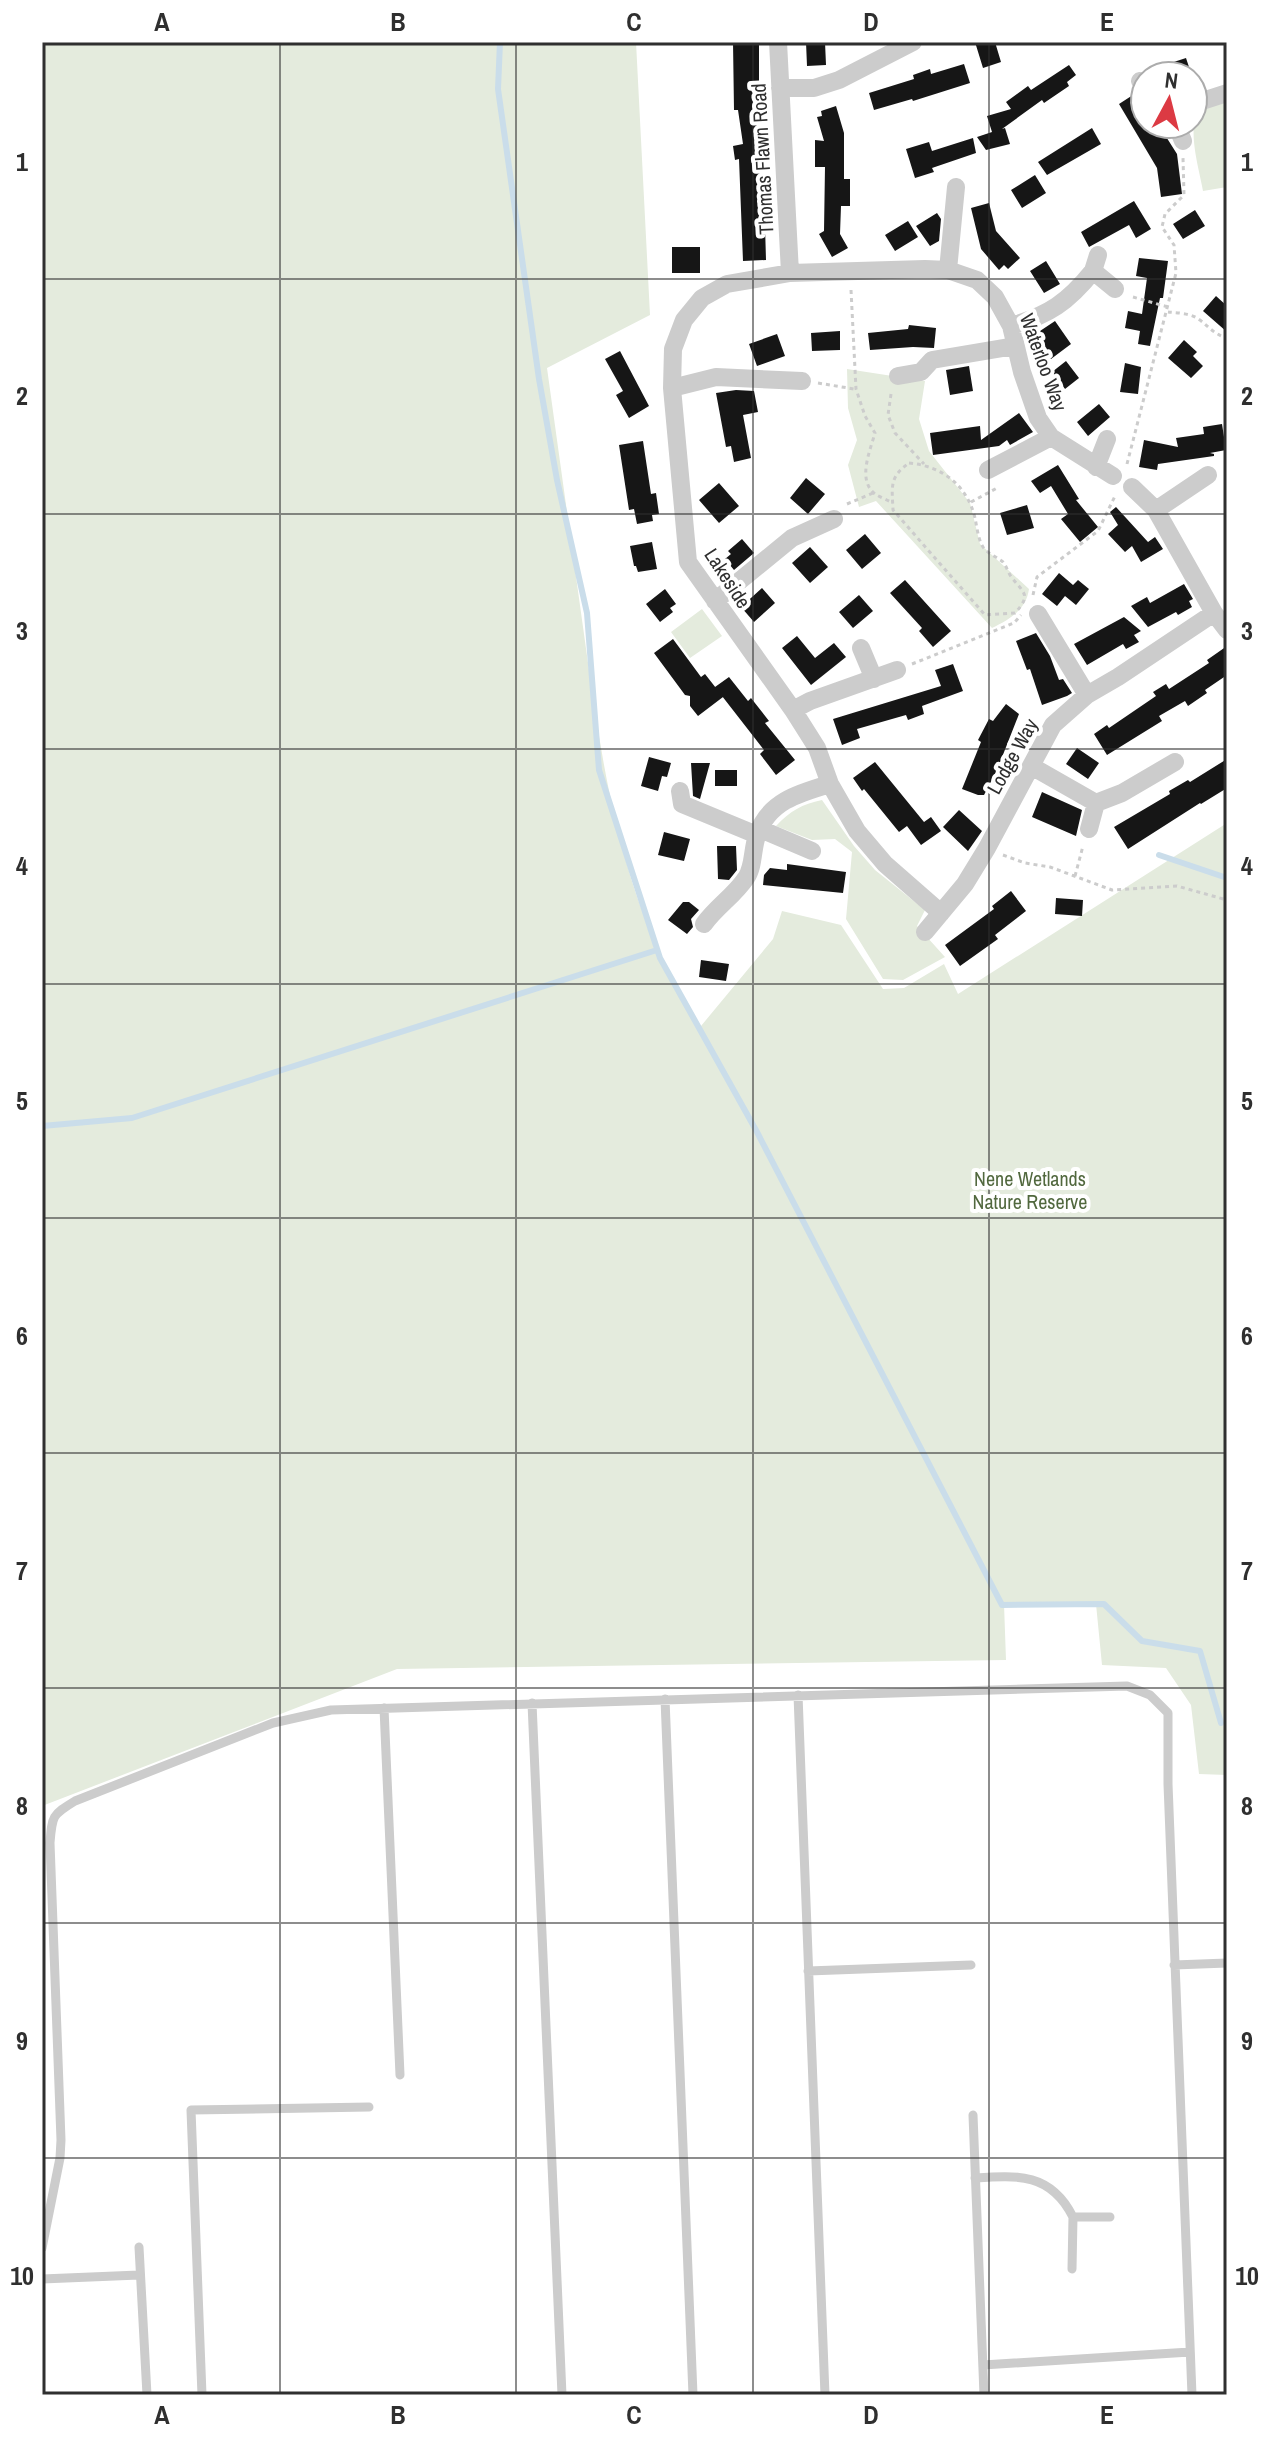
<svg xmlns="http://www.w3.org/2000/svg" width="1269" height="2437" viewBox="0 0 1269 2437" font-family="'Archivo Narrow',sans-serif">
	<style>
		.green { fill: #e4ebdd }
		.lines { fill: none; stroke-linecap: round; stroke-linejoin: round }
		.stream { stroke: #caddea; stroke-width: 6 }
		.building { fill: #161616 }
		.path { stroke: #ccc; stroke-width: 3; stroke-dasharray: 4 4; stroke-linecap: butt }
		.service { stroke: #ccc; stroke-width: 9 }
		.minor { stroke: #ccc; stroke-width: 18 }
		.grid { fill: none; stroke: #2f2f2f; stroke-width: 2; stroke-opacity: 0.55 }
		.labels { text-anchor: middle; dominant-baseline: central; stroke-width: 8; stroke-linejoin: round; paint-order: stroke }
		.street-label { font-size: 20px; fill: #2f2f2f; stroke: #fff }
		.park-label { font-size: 20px; fill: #51683e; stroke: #fff }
		.neatline { fill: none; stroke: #2f2f2f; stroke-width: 3 }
		.grid-label { font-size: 26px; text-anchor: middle; font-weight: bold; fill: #2f2f2f }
	</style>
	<rect width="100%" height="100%" fill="#fff"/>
	<path class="green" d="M42,42H636L650,315L547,368C559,454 571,541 583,627C602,763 620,910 701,1026L773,939L782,911L841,925L883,989L904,988L944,964L958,994L1227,823V1775L1199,1774L1191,1705L1166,1668L1102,1665L1096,1604H1004L1006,1660L397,1669L42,1806Z
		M1227,102V187L1203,191C1200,172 1184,121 1202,110C1209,105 1219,104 1227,102Z
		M847,369L925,381L919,419L929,451L970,503L980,544L1029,589C1026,610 1010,619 992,628L876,501L859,507L848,465L857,440L848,408Z
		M702,609L722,636L690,658L671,632Z
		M822,800L854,846L875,870L925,910L917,926L945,957L903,980L883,979L846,919L852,852L835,839L812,840L776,826C790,811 802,804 822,800Z"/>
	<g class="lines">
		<path class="stream" d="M500,42L498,89L539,379L557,480L587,613L599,770L660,958L757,1132L1002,1605L1104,1604L1142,1641L1200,1651L1221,1723
			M1159,855L1227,878
			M42,1126L132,1118L657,950"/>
	</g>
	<path class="building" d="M733,42H759V137L766,136L769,156H763L766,260L743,261L739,159L735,160L733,146L743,144L738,110H734Z
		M806,42H825L826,65L807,66Z
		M975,42H995L1001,62L983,68Z
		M1186,58L1192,76H1153L1146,71Z
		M964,64L970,83L913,101L912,99L874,110L869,93L914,79L913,75L930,69L931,74Z
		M1069,65L1076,75L1067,82L1069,86L1044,103L1042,100L1002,129L1005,128L1010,144L986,150L977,137L992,132L987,116L1011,109L1006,102L1028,86L1031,90Z
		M1136,93L1145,99V124H1158L1177,154L1182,194L1161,197L1157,168L1119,104Z
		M836,106L844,133V179H850V206H841L840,234L848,248L832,257L819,234L824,231L825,167H815V140L824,141L817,117L822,116L821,111Z
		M1092,128L1101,144L1047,175L1038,162Z
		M973,138L976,153L932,168L934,172L915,178L906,149L929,142L932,151Z
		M1035,175L1046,193L1022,208L1011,190Z
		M1134,201L1151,229L1136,238L1129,225L1089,247L1081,232Z
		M989,203L996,231L1020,258L1008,269L1004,265L999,270L981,249L971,208Z
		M1195,210L1205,226L1183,239L1173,224Z
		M937,213L941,219L939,241L930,246L916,226Z
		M908,221L918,237L895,251L885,235Z
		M672,247H700V273H672Z
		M1139,258L1168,261L1163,298H1160L1150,346L1138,344L1140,331L1125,328L1128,311L1142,314L1147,278L1136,276Z
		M1046,261L1060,284L1044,293L1030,271Z
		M1216,296L1227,306V332L1203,311Z
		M1055,321L1071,344L1051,359L1034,335Z
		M909,325L936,328L934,348L913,347L870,350L868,333L908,329Z
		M840,331V350L812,351L811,333Z
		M777,334L785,356L757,366L749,344Z
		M1184,340L1197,352L1193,356L1203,366L1191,378L1168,358Z
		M620,351L649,406L629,418L616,395L623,391L605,359Z
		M1066,361L1079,378L1065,389L1052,372Z
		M1125,363L1141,367L1138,394L1120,392Z
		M969,366L973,391L950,395L946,370Z
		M736,390L754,391L758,412L743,415L751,458L734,462L731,446L726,447L716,393Z
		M1099,404L1110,417L1088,436L1077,422Z
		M1019,413L1033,432L1010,445L1007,440L999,446L933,455L930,433L980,426L981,440Z
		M1222,424L1226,450L1210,453L1214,454V456L1158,464L1157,470L1139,467L1144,440L1178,447L1176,438L1204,434L1203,427Z
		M643,441L651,494L656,493L659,514L652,515L653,521L637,524L634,509L629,510L619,445Z
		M1058,465L1079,499L1076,500L1098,527L1080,542L1061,519L1068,514L1051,486L1040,493L1031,481Z
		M806,478L825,494L808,514L790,498Z
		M719,483L739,506L719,523L699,500Z
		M1027,505L1034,528L1007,535L1000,513Z
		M1116,507L1148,542L1155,537L1163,549L1141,562L1132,546L1125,552L1108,534L1118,525L1110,512Z
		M865,534L881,553L862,569L846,550Z
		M742,539L754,553L734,570L725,559L731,554L728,551Z
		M652,542L657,569L638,572L636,566H634L630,546Z
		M810,547L828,567L810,583L792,563Z
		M1059,573L1073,585L1078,580L1089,589L1076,605L1065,596L1057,606L1042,594Z
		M905,580L951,631L933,647L919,631L922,628L890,593Z
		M1184,584L1193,599L1189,601L1192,607L1178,615L1176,612L1148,627L1131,606L1147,597L1150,603Z
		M762,588L775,603L754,622L741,607Z
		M665,589L676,604L670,608L673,612L660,622L646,604Z
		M859,595L873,611L853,628L839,612Z
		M1124,617L1141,631L1134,635L1139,642L1126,649L1123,644L1087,665L1074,644Z
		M1036,633L1050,656L1059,680L1063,679L1072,693L1067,696L1042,705L1030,669L1027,670L1016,641Z
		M797,636L815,658L834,643L846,657L811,685L782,648Z
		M673,639L701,677L705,674L723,697L698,716L690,706V696L685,695L654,653Z
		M1227,646V675L1205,690L1207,693L1188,706L1185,701L1159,716L1162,721L1107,755L1094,734L1107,725L1109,728L1156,696L1153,692L1166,684L1169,689L1209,663L1207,660Z
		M953,664L963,691L922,706L924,714L908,720L906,715L857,729L860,738L842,745L833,719L941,686L935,670Z
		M729,677L748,701L751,698L769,721L765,723L795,760L776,775L760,754L764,750L715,687Z
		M1006,704L1019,714L997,770L984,795H978L962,789L981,742L978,740L989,719L993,721Z
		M1077,748L1099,763L1088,779L1066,764Z
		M649,757L671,763L667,777L662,776L658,791L641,786Z
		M1227,759V788L1201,804L1200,803L1128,849L1114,827L1170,794L1169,791L1188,780L1190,782Z
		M875,762L924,822L931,817L941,831L921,845L907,826L899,832L864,789L862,791L853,778Z
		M691,763H710L700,799L693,796Z
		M715,770H737V786H715Z
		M1042,792L1082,810L1076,836L1032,817Z
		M959,810L982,831L968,851L943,827Z
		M664,832L690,839L684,861L658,855Z
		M717,846H736L737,870L729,880L718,879Z
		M787,864L846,872L843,893L763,885L764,875L770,868L787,870Z
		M1011,891L1026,911L995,935L998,939L960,966L945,945L994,909L992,906Z
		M1056,898L1083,900L1082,916L1055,914Z
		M683,902H689L699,910L691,919L693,927L687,934L668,920Z
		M701,960L729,964L726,981L699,977Z"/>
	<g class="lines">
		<path class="path" d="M851,290L856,389L865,416L875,433C870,451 857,480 875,494C880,497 887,500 893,503
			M1133,297L1168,307
			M1168,312C1178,313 1191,313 1200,320C1210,328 1214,334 1227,338
			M818,383L854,389
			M891,394L888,415L895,433L924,464
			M909,463C942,466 967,485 975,518C977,527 978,539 983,547C988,554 997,557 1003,562C1007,567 1008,573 1012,578C1025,594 1031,595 1015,613L985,615L893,510C892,487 889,477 909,463Z
			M1127,464L1176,273L1174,245L1162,227L1165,214L1184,195L1183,158
			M971,502L999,487
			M847,504L873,493
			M1033,595L1037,577L1098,531L1116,494
			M912,664L1014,623L1021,615
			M1003,855L1025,863L1050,867L1112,890L1177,886L1227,900
			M1075,876L1083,846"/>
		<path class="service" d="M798,1695L825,2395
			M665,1699L693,2395
			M532,1703L562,2395
			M384,1708L400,2075
			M1174,1965L1227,1963
			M808,1971L971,1965
			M973,2115L984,2395
			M975,2178C1018,2175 1051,2173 1073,2217H1110
			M139,2247L147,2395
			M42,2248L60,2158L61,2140L50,1843C52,1816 52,1815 75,1801L273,1723L331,1710L1127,1686L1150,1695L1168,1713V1784L1192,2395
			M1072,2269L1073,2217
			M42,2279L139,2275
			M983,2365L1190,2352
			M202,2395L191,2110L369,2107"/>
		<path class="minor" d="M778,42L790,273
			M1140,81L1145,85
			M780,88H814L839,80L913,42
			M1193,104L1227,93
			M1176,124L1183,141
			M1098,255L1093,271L1115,289
			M948,270L956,187
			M1011,326C1049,315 1068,302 1093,271
			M898,376L921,372L932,360L1015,346
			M672,388L716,377L802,381
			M1096,467L1107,439
			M988,470L1051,437
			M1132,487L1156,510L1214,613
			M1156,510L1208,475
			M715,601L792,538L834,519
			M1038,614L1087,695
			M861,648L874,679
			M793,710L810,701L897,670
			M1031,766L1096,803L1122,793L1175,762
			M680,791L682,804L757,835
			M760,829L812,851
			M1089,829L1096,803
			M941,913L885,864L857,831L830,784L817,748L793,710L688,562L672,388L673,349L684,320L702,298L727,284L790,273L925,269L948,270L977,280L995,297L1011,326L1022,372L1038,418L1051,437L1113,476
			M704,924C717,906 734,896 746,878C754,867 752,849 757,836C767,802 799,793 830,784
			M925,932L965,884L987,848L1053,725L1087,695L1118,677L1214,613L1227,630"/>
	</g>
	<path class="grid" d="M280,42V2395M516,42V2395M753,42V2395M989,42V2395M42,279H1227M42,514H1227M42,749H1227M42,984H1227M42,1218H1227M42,1453H1227M42,1688H1227M42,1923H1227M42,2158H1227"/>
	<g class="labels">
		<g class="street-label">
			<text transform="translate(762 159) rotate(-93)">Thomas Flawn Road</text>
			<text transform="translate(1044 362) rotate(70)">Waterloo Way</text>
			<text transform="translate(728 578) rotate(57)">Lakeside</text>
			<text transform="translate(1012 756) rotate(-61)">Lodge Way</text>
		</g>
		<g class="park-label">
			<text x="1030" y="1178">Nene Wetlands<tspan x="1030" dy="23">Nature Reserve</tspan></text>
		</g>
	</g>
	<rect width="1269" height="2437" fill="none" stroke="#ffffff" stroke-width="88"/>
	<g transform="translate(1169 100) rotate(7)"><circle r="38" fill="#ffffff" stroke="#acacac" stroke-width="2"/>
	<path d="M0-6L14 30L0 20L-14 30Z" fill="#dc3a43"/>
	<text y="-12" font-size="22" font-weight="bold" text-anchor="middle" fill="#2f2f2f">N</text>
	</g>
	<rect x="44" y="44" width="1181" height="2349" class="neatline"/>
	<g class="grid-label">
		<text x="162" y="31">A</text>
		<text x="398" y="31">B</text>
		<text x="634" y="31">C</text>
		<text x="871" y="31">D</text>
		<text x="1107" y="31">E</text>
		<text x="22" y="171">1</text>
		<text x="1247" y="171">1</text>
		<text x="22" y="405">2</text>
		<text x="1247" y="405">2</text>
		<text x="22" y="640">3</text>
		<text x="1247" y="640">3</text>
		<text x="22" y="875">4</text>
		<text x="1247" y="875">4</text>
		<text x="22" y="1110">5</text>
		<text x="1247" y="1110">5</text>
		<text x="22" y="1345">6</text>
		<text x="1247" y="1345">6</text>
		<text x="22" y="1580">7</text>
		<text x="1247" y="1580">7</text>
		<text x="22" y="1815">8</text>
		<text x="1247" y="1815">8</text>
		<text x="22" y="2050">9</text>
		<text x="1247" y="2050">9</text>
		<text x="22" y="2285">10</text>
		<text x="1247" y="2285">10</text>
		<text x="162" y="2424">A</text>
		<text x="398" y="2424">B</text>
		<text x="634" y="2424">C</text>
		<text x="871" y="2424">D</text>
		<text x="1107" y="2424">E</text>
	</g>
</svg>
